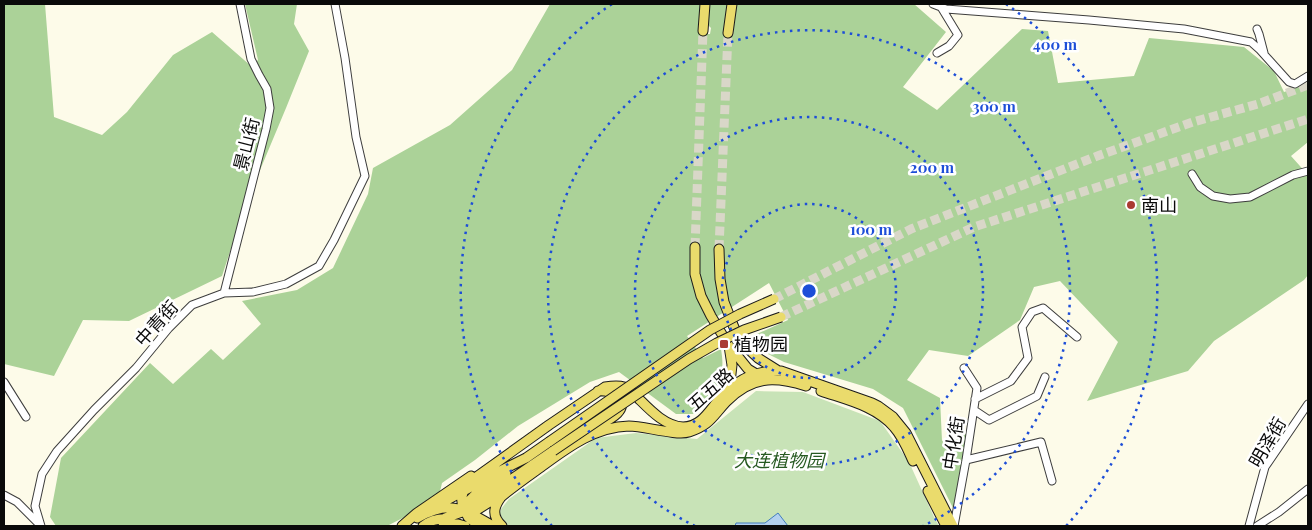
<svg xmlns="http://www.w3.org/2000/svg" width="1312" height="530" viewBox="0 0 1312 530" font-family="'Playfair Display','Noto Sans SC',serif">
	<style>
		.green { fill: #c8e3b7 }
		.forest { fill: #abd298 }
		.water { fill: #b3d1ef; stroke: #427dbe }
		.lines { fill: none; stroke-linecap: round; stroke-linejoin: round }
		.major-tunnel { stroke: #d9d7c8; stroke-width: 9; stroke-dasharray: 9 4.5; stroke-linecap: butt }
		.minor-casing { stroke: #3d3d3d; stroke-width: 9 }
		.major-casing { stroke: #1b1b1b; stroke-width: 11 }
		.minor { stroke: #fff; stroke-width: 7 }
		.major { stroke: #eadb6c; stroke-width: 9 }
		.major-bridge-casing { stroke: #1b1b1b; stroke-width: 11; stroke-linecap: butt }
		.major-bridge { stroke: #eadb6c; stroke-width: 9 }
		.ring { fill: none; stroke: #1d4ed8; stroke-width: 2.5; stroke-dasharray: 2.5 5 }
		.poi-dot { fill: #aa3b32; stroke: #fff; stroke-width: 2 }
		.labels { text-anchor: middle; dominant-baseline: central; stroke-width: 5; stroke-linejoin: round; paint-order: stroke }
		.street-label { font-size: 18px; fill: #0a0a0a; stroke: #fff }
		.poi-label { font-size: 18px; fill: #0a0a0a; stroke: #fff; text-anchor: start }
		.park-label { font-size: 18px; font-style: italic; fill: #275a22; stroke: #fff }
		.centre { fill: #1d4ed8; stroke: #fff; stroke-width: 2.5 }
		.ring-label { font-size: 15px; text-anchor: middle; font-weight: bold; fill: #1d4ed8; stroke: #fff; stroke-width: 5; stroke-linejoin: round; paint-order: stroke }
	</style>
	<rect width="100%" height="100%" fill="#fdfbe9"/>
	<path class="green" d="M756,391L803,392L880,421L909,462L934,517L939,526H506L499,516L501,509L509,499L596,438L636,433L697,439Z"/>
	<path class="forest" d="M4,4H45L54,117L102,135L127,112L173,55L212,32L251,66L258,60L245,4H297L294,24L309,51L286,108L245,206L222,276L129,321L83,320L54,376L4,364Z
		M550,4H702L701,34H710L711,28L709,26V7L711,4H728L725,35L733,36L736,4H914L946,32L903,87L937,110L1022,29L1048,31L1058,83L1134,76L1149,38L1244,47L1274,71L1284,92L1308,84V142L1291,156L1308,175V275L1304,280L1214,341L1188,371L1087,401L1118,342L1060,281L1034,287L1020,320L968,356L929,350L907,380L940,398L942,441L967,433L954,510L903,408L873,389L784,362L758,349L750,337L788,320L769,283L687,336L703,358L721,349C722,355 723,362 722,369C722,387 705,402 693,414H676L619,372L590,382L518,426L475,460L442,483L438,500L387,526H56L50,517L61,458L150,363L173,384L211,349L223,360L261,324L242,301L297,290L333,268L368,194L373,168L450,125L512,70Z"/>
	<path class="water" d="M778,513L788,526H735L736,523H765Z"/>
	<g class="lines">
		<path class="major-tunnel" d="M695,247L703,31
			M719,249L728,33
			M774,299L911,229L1100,155L1193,122L1258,104L1308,85
			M781,317L974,227L1308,119"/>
		<g class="minor-casing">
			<path id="minor" d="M933,4L946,9L1089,20L1184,29L1251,42L1260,50L1289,82L1295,84L1308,76
				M1257,29L1259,34L1264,53
				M937,53L949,46L958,35L941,7
				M1192,174L1200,187L1213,196L1230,199L1250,197L1293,175L1308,171
				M224,293L266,129L270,108L267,89L259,75L251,59L240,4
				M4,382L26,417
				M975,399L1011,381L1028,358L1022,327L1032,312L1043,308L1077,337
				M974,410L989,420L1037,396L1045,377
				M966,460L1041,442L1052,481
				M4,495L17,502L41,526
				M41,526L35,506L42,474L57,451L94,410L136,368L169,328L192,305L224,293L253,292L286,284L319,266L334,240L365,176L356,137L345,58L335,4
				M954,526L966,460L977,388L964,368
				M1249,526L1265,467L1308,404
				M1257,526L1279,512L1308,489"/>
		</g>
		<g class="major-casing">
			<path id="major" d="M703,31L705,4
				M728,33L732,4
				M695,247V274L701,296L711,316L729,346L732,365L730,383L727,390
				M719,249L720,279L724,302L733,325L740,341L758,358L777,370
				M731,348L748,369L758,375
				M821,391C847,400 876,406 894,427C903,437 908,450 913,461
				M592,429C602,423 633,411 617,397C611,392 606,390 598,391
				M928,491L946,526
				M436,506L500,471L526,458L549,442
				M465,511C459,500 462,493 468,483L549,425L605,387C611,386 618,385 624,387C629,389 635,394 639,399C650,410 665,426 683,427C703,427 711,407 723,395C740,378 757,370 781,371L872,403L878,406L893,417L906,433L953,526
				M472,513L499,496
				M417,518C450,499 463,509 493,526
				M445,518L465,511L553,451
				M443,523L458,524L465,526
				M402,526L417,513L471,476
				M423,526C431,520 439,518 449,519
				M479,526L468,517L465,511L468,502L475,495L506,473
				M502,526C492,516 493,508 501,497C514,486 527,477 541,467C567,448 594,427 629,426C644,426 676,436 689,432C710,425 712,417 726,402C751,376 774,376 806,386"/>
		</g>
		<use href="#minor" class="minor"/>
		<use href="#major" class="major"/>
		<g class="major-bridge-casing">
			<path id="major-bridge" d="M549,442L710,330L740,314L774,299
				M553,451L689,359L717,343L744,330L781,317"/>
		</g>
		<use href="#major-bridge" class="major-bridge"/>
	</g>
	<g class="ring">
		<circle cx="809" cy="291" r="87"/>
		<circle cx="809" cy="291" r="174"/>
		<path d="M695 526A261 261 0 1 1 923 526"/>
		<path d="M552 526A348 348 0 0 1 612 4M1006 4A348 348 0 0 1 1066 526"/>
	</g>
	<g class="poi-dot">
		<circle cx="1131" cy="205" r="5"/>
		<rect x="719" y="339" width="10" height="10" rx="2.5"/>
	</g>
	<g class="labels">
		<g class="street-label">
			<text transform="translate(246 144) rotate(-76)">景山街</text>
			<text transform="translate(156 323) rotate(-48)">中青街</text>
			<text transform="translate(710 389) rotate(-42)">五五路</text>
			<text transform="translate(1267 442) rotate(-60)">明泽街</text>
			<text transform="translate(953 443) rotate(-81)">中化街</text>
		</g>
		<g class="poi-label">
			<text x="1141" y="205">南山</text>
			<text x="734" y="344">植物园</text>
		</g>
		<g class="park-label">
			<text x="779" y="460">大连植物园</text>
		</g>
	</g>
	<circle cx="809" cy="291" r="8" class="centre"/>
	<g class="ring-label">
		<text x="1055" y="50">400 m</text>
		<text x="994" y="112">300 m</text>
		<text x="932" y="173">200 m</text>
		<text x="871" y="235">100 m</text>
	</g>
	<rect width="1312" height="530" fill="none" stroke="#0a0a0a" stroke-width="10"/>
</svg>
